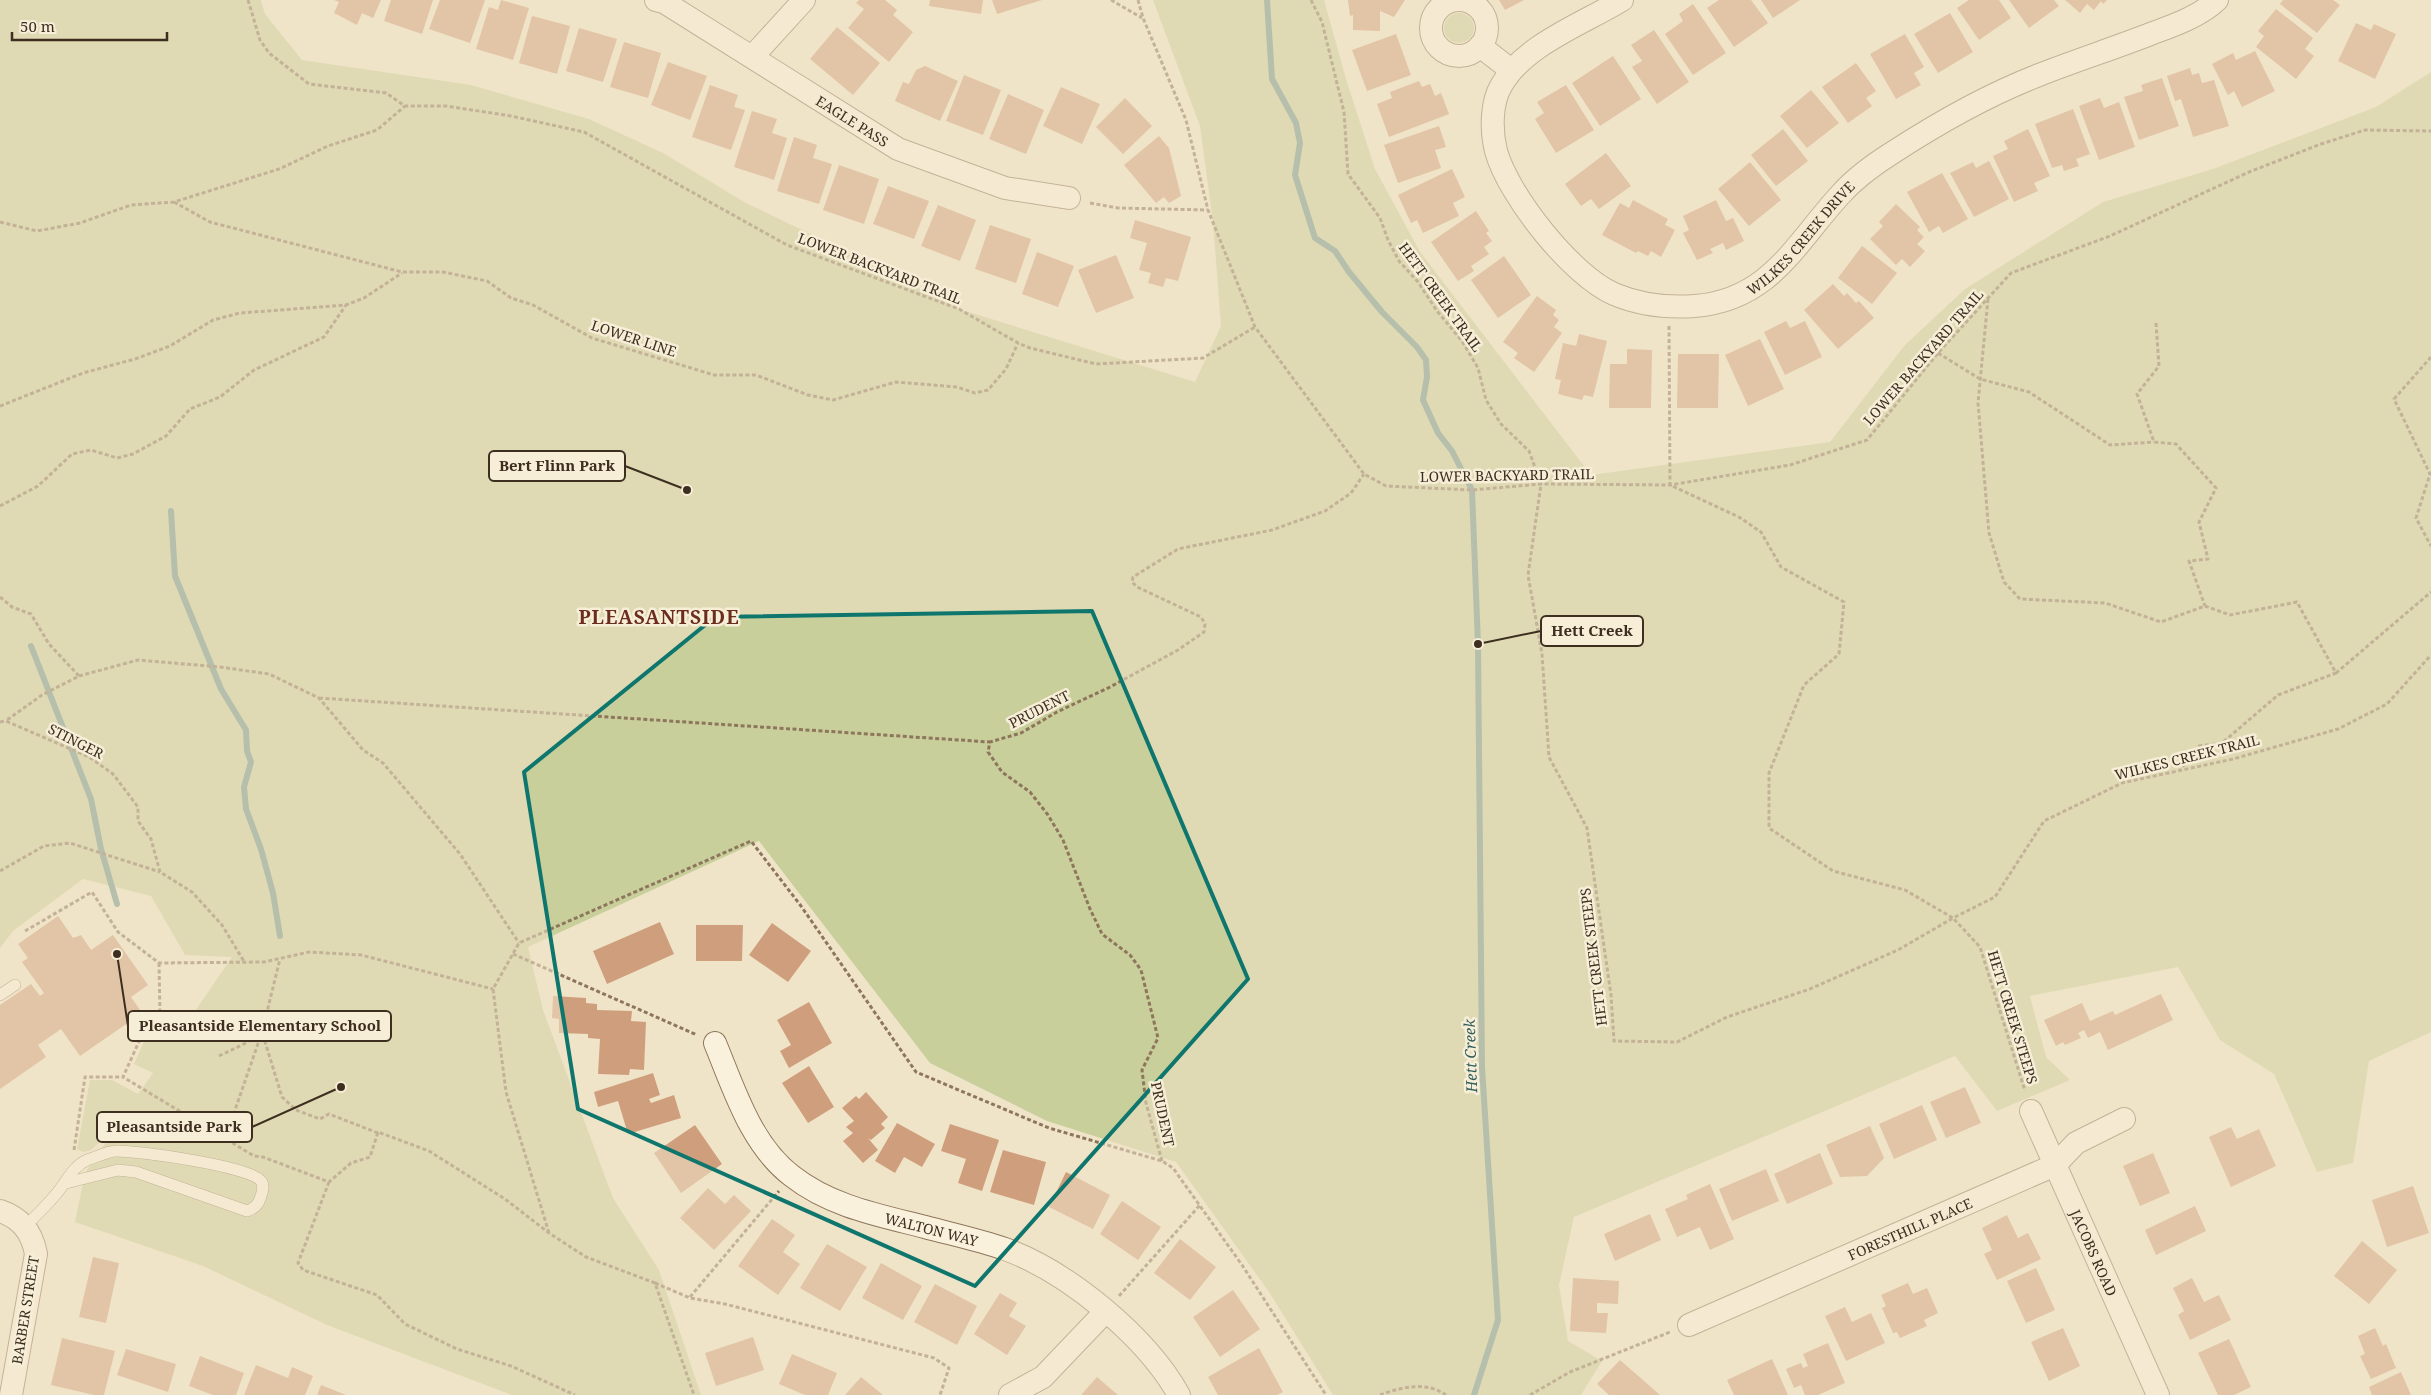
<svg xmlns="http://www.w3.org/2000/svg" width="2431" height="1395" viewBox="0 0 2431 1395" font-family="'Noto Serif',serif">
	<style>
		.green { fill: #c9cf9b }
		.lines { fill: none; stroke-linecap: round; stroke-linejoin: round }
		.stream { stroke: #6f938a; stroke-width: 6 }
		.building { fill: #cf9f7d }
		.service-casing { stroke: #8d765c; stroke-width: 12 }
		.minor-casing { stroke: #8d765c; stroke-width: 24 }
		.path { stroke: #8d765c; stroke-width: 3; stroke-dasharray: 4 2.5; stroke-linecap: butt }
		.service { stroke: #faf1dc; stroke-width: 11 }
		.minor { stroke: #faf1dc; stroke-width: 22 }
		.marked { fill: none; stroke: #0f766e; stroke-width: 4; stroke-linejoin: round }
		.labels { text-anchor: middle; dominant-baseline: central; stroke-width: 5; stroke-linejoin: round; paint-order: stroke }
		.street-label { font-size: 14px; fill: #3d2e20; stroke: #f7eed8 }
		.water-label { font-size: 15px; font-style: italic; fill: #2f5d5a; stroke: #f7eed8 }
		.district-label { font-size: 19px; font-weight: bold; letter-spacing: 1px; fill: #6b2e1e; stroke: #f7eed8 }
		.leader { fill: none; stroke: #3d2e20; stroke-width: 2 }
		.callout-dot { fill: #3d2e20; stroke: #f7eed8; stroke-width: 2 }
		.callout { fill: #f7eed8; stroke: #3d2e20; stroke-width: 2 }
		.callout-label { font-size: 15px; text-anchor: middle; font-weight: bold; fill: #3d2e20 }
	</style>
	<rect width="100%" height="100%" fill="#f0e4c8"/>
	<path class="green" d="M0,0H261L265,14L302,60L471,85L589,119L663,153L746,203L838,247L959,309L1195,382L1221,326L1213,222L1200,126L1153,0H1324L1346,79L1375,169L1420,252L1591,475L1830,442L1905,345L1965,289L2103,202L2213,169L2376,107L2431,72V1032L2369,1061L2353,1163L2317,1172L2274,1074L2220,1040L2178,967L2030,996L2046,1057L2070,1080L1997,1111L1955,1056L1574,1217L1559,1285L1568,1341L1602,1361L1581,1395H1333L1269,1292L1176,1162L1047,1121L930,1063L759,841L528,947L543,1010L613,1198L659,1270L701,1395H512L327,1325L203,1266L75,1222L85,1173L110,1136L107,1135L91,1150L83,1152L77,1149L90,1080H112L138,1094L153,1073L134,1064L150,1028L176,1039L232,957L185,955L151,896L83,879L13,931L0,948Z
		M1444 28a15 15 0 1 1 30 0a15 15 0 1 1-30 0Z"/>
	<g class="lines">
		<path class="stream" d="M1267,0L1272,79L1296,123L1300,143L1295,175L1315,238L1335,251L1349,272L1382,312L1417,347L1426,360L1427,377L1423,400L1438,433L1452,451L1472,490L1478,644L1482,1067L1498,1320L1474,1395
			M171,511L175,576L221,689L246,730L247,751L251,762L244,787L246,809L261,849L273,893L280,936
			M31,646L91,799L101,849L117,904"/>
	</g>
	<path class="building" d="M334,0H381L373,18L362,13L357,25L334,13L339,2Z
		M391,0H433L422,34L384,21Z
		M440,0H485L470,43L429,29Z
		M501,0L529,8L513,60L476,49L489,7L498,10Z
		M859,0H885L897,10L893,15L913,32L889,62L848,28L864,9L856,3Z
		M930,0H983L981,14L929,6Z
		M992,0H1042L997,14Z
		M1348,0H1405L1394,17L1380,11V31L1353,30V15L1350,16Z
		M1499,0H1524L1505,10Z
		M1719,0H1751L1768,23L1734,47L1707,8Z
		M1761,0H1800L1773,18Z
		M1969,0H1999L2011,18L1979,40L1957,8Z
		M2009,0H2054L2059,6L2029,28Z
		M2065,0H2107L2103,4L2101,1L2094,10L2087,4L2080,13Z
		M2283,0H2333L2340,5L2317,33L2280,4Z
		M1693,4L1726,53L1693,75L1665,34L1683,21L1679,14Z
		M2276,9L2313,38L2305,49L2314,56L2296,79L2256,47L2264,36L2258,31Z
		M1950,13L1973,52L1938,73L1914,34Z
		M532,16L570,26L557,74L519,63Z
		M2356,23L2371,30L2374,24L2396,34L2375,79L2338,61Z
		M837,27L880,63L853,95L810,59Z
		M579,28L617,39L603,82L566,71Z
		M1654,30L1689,82L1657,104L1632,67L1642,61L1631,45Z
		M1396,34L1411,75L1367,91L1352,50Z
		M1905,34L1924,67L1914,73L1921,85L1896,99L1870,54Z
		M624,42L661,53L648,98L610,87Z
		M2255,51L2275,91L2242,107L2234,91L2228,95L2212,64L2233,53L2236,60Z
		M1613,56L1641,99L1600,126L1572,83Z
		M668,62L707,76L690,120L651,105Z
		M1856,63L1876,91L1866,98L1872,106L1848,123L1822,87Z
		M925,66L958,81L940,121L895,101L903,82L909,84L916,70Z
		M2190,68L2192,75L2199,73L2202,83L2214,80L2229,126L2193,137L2181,99L2175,101L2167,76Z
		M964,75L1001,90L983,135L946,121Z
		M2162,78L2179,126L2139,140L2124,97L2143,91L2141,85Z
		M1419,81L1422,87L1430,84L1435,96L1441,93L1449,114L1389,137L1377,104L1392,98L1390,92Z
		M710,85L738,95L734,107L745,110L731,150L692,137Z
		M1566,85L1594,130L1556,153L1535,119L1544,113L1537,102Z
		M1061,87L1100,104L1082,144L1043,126Z
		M1811,90L1839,123L1807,148L1780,116Z
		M1008,94L1044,110L1026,154L989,139Z
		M1125,98L1152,126L1123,154L1096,127Z
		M2100,98L2104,108L2119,102L2135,147L2099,160L2079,106Z
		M2073,109L2090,154L2076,159L2079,166L2064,171L2062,165L2052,168L2035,124Z
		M752,111L777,119L772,133L787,138L774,180L734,167Z
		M1439,126L1446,147L1435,150L1441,168L1398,183L1384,145Z
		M1783,129L1808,161L1776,186L1751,155Z
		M2028,129L2050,176L2034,183L2038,191L2014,202L1993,156L2008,149L2004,141Z
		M1159,136L1169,148L1181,196L1169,203L1164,197L1156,203L1124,165Z
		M794,137L817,145L813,158L832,164L819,204L777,191Z
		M1606,153L1631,186L1599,209L1591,199L1581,206L1565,184Z
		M1989,161L2009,199L1974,217L1950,173L1973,162L1976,168Z
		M1750,162L1781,200L1749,226L1718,189Z
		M839,165L879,179L864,224L823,210Z
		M1452,169L1465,197L1453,203L1459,216L1423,233L1417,220L1411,223L1398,195Z
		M1942,173L1968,219L1943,233L1939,226L1929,232L1907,192Z
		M888,186L929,201L914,239L873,224Z
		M1633,200L1668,219L1665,225L1675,230L1661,257L1651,251L1648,256L1638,251L1636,253L1602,235L1620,203L1629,208Z
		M1716,200L1726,221L1733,218L1744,241L1726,250L1723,243L1710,249L1713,253L1697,260L1683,233L1689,230L1683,216Z
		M1896,204L1920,227L1917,230L1924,237L1917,244L1925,251L1910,267L1902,259L1896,265L1870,239L1883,226L1879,222Z
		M938,205L976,220L960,261L921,246Z
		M1476,211L1489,231L1486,233L1492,241L1484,247L1489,254L1471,266L1474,271L1458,281L1431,242Z
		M1135,220L1191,237L1178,281L1166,278L1163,287L1148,283L1151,273L1139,270L1147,243L1130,238Z
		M990,225L1031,239L1016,283L975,269Z
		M1862,246L1897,273L1872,304L1838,278Z
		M1037,252L1074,266L1058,307L1022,294Z
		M1116,255L1134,298L1096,313L1078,270Z
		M1504,256L1531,295L1498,318L1471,280Z
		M1833,284L1844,296L1847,293L1856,303L1859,301L1874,318L1838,349L1804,310Z
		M1537,296L1556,310L1553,315L1559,320L1554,327L1562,333L1534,372L1514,358L1518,353L1503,342Z
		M1786,321L1790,328L1805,321L1822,357L1785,375L1764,332Z
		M1579,334L1607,341L1593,397L1584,395L1582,400L1558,394L1561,380L1555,379L1563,343L1576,346Z
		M1760,339L1784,389L1748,406L1725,355Z
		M1627,349L1652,350L1651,408H1609L1610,364H1627Z
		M1678,354H1719L1718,408H1677Z
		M58,916L73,938L81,935L91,950L113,935L148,985L131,997L142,1013L80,1056L61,1029L38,1045L46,1057L0,1089V1005L31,984L40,996L44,993L22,962L28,958L18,944Z
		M660,922L674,954L607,984L593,951Z
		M772,923L811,951L788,982L749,955Z
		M696,925H743L742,961H696Z
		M2161,994L2173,1020L2108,1050L2100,1032L2088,1038L2084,1030L2078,1033L2081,1038L2065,1045L2063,1042L2056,1046L2044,1020L2082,1003L2090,1021L2113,1011L2115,1015Z
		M553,996L586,998V1003L597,1004V1010L632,1011L631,1021L646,1022L644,1070L630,1069L629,1075L598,1074L600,1039L588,1038V1034L559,1033V1019L552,1018Z
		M809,1002L832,1043L789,1068L780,1051L791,1045L777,1020Z
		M809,1066L834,1107L808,1123L782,1083Z
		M653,1073L660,1095L649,1099L651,1103L674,1095L681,1118L628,1134L618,1101L598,1107L594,1092Z
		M1965,1087L1981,1123L1946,1138L1930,1102Z
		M866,1092L888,1117L881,1124L885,1128L871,1140L868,1138L878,1150L863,1163L843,1141L853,1133L846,1127L854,1121L842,1108L856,1096L859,1099Z
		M1922,1105L1937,1140L1894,1159L1879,1124Z
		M897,1123L935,1144L922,1167L904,1157L895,1173L875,1161Z
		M950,1124L999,1140L982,1191L958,1183L966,1159L941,1151Z
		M695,1125L722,1164L681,1193L654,1153Z
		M1870,1126L1884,1158L1867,1176L1840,1177L1826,1145Z
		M2231,1127L2237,1139L2259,1129L2276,1166L2231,1187L2209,1137Z
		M1003,1150L1046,1162L1034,1205L990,1192Z
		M1820,1153L1833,1184L1787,1204L1774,1174Z
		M2153,1153L2170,1193L2140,1206L2123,1166Z
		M1766,1169L1779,1201L1732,1221L1719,1189Z
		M1066,1172L1110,1195L1093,1229L1049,1207Z
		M1710,1184L1734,1239L1710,1250L1700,1227L1677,1237L1665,1209L1688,1199L1686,1195Z
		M2413,1186L2429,1233L2387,1247L2372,1200Z
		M708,1188L725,1204L734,1195L751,1211L714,1250L680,1218Z
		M1122,1201L1161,1227L1138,1260L1100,1234Z
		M2195,1206L2206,1231L2156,1255L2145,1230Z
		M1650,1214L1661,1240L1615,1261L1604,1234Z
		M2007,1215L2018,1238L2028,1233L2041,1259L1997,1280L1984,1254L1992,1250L1982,1228Z
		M772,1219L795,1235L783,1252L800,1264L778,1295L738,1266Z
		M1180,1239L1216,1267L1190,1300L1154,1273Z
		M2362,1241L2397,1270L2369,1304L2334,1276Z
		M827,1244L867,1267L840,1311L800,1288Z
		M93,1257L119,1263L106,1323L79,1317Z
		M881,1263L922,1286L903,1320L862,1298Z
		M2036,1268L2055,1310L2026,1323L2007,1281Z
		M1573,1278L1619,1281L1618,1304L1597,1303V1313H1608L1606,1333L1570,1331Z
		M2192,1278L2204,1302L2219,1295L2231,1320L2190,1340L2178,1315L2184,1311L2173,1288Z
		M1908,1283L1913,1294L1927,1288L1938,1313L1924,1320L1927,1326L1900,1338L1897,1332L1893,1333L1882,1308L1886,1306L1881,1295Z
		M935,1284L977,1306L957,1345L914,1322Z
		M1233,1290L1260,1329L1220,1357L1193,1317Z
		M1000,1293L1017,1303L1009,1316L1026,1326L1007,1355L974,1334Z
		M1845,1307L1852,1322L1871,1313L1885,1343L1846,1361L1825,1316Z
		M2063,1328L2080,1366L2049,1381L2031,1342Z
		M2375,1328L2383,1346L2386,1344L2396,1368L2371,1379L2360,1356L2365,1354L2358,1336Z
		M753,1337L764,1370L716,1386L705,1353Z
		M62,1338L115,1351L104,1395H94L51,1385Z
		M2229,1339L2251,1387L2234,1395H2218L2198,1353Z
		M1828,1343L1845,1383L1818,1395H1805L1801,1385L1794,1388L1786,1369L1801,1363L1803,1368L1808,1366L1803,1354Z
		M1259,1348L1283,1392L1277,1395H1218L1208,1377Z
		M126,1349L176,1364L168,1392L117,1375Z
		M792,1354L837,1373L828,1395H805L779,1384Z
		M200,1356L244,1373L236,1395H213L189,1386Z
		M1772,1359L1788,1395H1734L1727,1380Z
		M1620,1360L1660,1395H1609L1597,1384Z
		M256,1365L288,1378L292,1367L313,1376L305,1395H244Z
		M2401,1372L2411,1395H2372L2369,1387Z
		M861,1377L883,1395H845Z
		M1097,1377L1118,1395H1081Z
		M321,1385L346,1395H317Z"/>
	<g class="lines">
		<g class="service-casing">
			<path id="service" d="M0,995L15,985
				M25,1226C36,1216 47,1205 57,1193C67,1181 72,1167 87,1160C96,1157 108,1151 117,1151C138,1151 250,1166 261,1181C265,1186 262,1193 260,1199C258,1205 253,1209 247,1211L136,1172L118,1170L66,1183"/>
		</g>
		<g class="minor-casing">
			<g id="minor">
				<path id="s1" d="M656,0L664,2L898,149L1005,188L1069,198"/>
				<path id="s2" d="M1622,0C1584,23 1522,46 1501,86C1491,103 1491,131 1496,151C1508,195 1571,275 1614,294C1640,305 1667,308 1695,306C1770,300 1795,244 1840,195C1855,178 1873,165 1892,153C1935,125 1990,94 2039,75C2077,60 2115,48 2153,33C2175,25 2200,16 2217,0"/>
				<circle cx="1459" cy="28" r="28"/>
				<path d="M1480,46L1511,70"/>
				<path d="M753,56L804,0"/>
				<path id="s3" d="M715,1043C734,1089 751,1145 792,1176C830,1206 878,1215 925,1227C951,1234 979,1240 1005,1249C1068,1272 1146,1336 1179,1395"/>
				<path id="s4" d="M2031,1111L2158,1395"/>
				<path d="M0,1211C21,1218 32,1232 36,1254L11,1395"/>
				<path id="s5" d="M1689,1325L2055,1165L2076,1143L2124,1119"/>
				<path d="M1010,1395L1043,1377L1105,1312"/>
			</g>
		</g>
		<path class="path" d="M248,0L260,40L269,53L309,84L386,93L405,106H446L511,116L584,132L787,245L959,309L1018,343L1030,348L1096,364L1203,358L1255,327
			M1111,0L1142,18
			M1138,0L1143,18L1186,120L1208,210L1255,327L1364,474L1386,486L1472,490L1541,484L1670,485L1790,465L1867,440L1938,353L2011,273L2110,236L2249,172L2321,144L2365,130L2431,131
			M1311,0L1322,22L1344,112L1348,174L1380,218L1388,240L1399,261L1418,282L1437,311L1462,341L1478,368L1486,400L1501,424L1529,451L1541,484L1528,575L1542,654L1549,757L1587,828L1611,995L1614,1041L1677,1042L1727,1017L1810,989L1898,950L1953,918L1980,947L2025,1091
			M174,202L210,222L402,272H443L487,281L511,298L533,305L592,338L714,375H756L808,395L833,400L896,382L957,387L975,393L988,390L1006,369L1018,343
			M1090,203L1118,208L1208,210
			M0,222L37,231L80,223L131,205L174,202L279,169L328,146L377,130L405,106
			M1988,299L1978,403L1989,533L2004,582L2020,599L2105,603L2161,622L2205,606L2230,615L2297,602L2336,673L2278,695L2222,743L2199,746L2180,770
			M2156,323L2159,366L2137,394L2154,442L2176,444L2216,488L2199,522L2208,559L2189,561L2205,606
			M1669,326L1670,485L1739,517L1761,532L1781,567L1844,602L1839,654L1804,685L1769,773V828L1833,871L1905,890L1953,918L1995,897L2044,821L2122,783L2233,759L2338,729L2387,704L2431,655
			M1938,353L1980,379L2029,392L2110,445L2154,442
			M2431,357L2394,399L2430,474L2416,518L2431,546
			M0,406L83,373L135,359L170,346L213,320L240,313L346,305L364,298L402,273
			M0,506L38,486L72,454L91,450L117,458L133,454L166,436L190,409L220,397L254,370L324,337L346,305
			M0,597L12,607L31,614L49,644L79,676L42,695L7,720
			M2336,673L2431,592
			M79,676L138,660L220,667L269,674L319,698L363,750L383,763L460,854L519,943
			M319,698L990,742
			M0,722L6,721L89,757L113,774L138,807V821L151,839L160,872L192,892L222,925L245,963
			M0,871L44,846L70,843L160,872
			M25,931L92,892L118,932L159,963L264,962L309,952L361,955L493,989
			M513,954L697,1035
			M159,963L160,1015L146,1026L123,1077L254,1156L263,1157L329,1182L351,1163L370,1157L378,1132L429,1151L505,1199L549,1233L586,1257L655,1283L694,1395
			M219,1056L246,1043L262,1032L282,1097L296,1110L320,1119L329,1114L378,1133
			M225,1139L262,1032L280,959
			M74,1150L85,1077H123
			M1162,1161L1146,1103L1142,1070L1158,1038L1141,970L1130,955L1102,934L1090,909L1063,840L1048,815L1030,792L1002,772L988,752L990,742L1021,733L1057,712L1110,687L1178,650L1204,632L1205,624L1201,617L1137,587L1132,582L1133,577L1178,549L1272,530L1325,511L1351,493L1364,474
			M329,1182L298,1263L303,1270L377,1295L405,1324L457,1349L511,1366L575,1395
			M549,1233L506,1092L493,989L519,943L751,841L801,906L916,1072L1049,1128L1162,1161L1173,1168L1242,1265L1326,1395
			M655,1283L690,1298L725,1304L934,1358L949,1368L940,1395
			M1119,1296L1200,1205
			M690,1297L779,1191
			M1380,1395C1402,1387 1426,1381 1446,1395
			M1530,1395L1570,1372L1670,1332"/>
		<use href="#service" class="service"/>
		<use href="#minor" class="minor"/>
	</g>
	<path d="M0 0H2431V1395H0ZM1092,611L1248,979L975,1286L578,1109L524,772L715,617Z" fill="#f0e4c8" fill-opacity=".55" fill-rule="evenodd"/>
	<path class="marked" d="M1092,611L1248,979L975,1286L578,1109L524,772L715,617Z"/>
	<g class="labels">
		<g class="street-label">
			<text stroke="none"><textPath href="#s1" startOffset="231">EAGLE PASS</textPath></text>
			<text stroke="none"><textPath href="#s2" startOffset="619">WILKES CREEK DRIVE</textPath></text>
			<text transform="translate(880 268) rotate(21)">LOWER BACKYARD TRAIL</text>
			<text transform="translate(1441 297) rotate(54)">HETT CREEK TRAIL</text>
			<text transform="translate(634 338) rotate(18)">LOWER LINE</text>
			<text transform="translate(1923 357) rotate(-49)">LOWER BACKYARD TRAIL</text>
			<text transform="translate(1507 475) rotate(-1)">LOWER BACKYARD TRAIL</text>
			<text transform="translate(1039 709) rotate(-27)">PRUDENT</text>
			<text transform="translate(76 741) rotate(27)">STINGER</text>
			<text transform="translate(2187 757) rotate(-14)">WILKES CREEK TRAIL</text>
			<text transform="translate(1593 957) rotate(-97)">HETT CREEK STEEPS</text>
			<text transform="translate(2013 1017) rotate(73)">HETT CREEK STEEPS</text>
			<text transform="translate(1163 1114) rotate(78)">PRUDENT</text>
			<text stroke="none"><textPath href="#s5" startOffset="241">FORESTHILL PLACE</textPath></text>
			<text stroke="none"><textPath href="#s3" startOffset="306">WALTON WAY</textPath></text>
			<text stroke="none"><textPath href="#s4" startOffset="155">JACOBS ROAD</textPath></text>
			<text transform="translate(25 1310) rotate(-81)">BARBER STREET</text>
		</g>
		<g class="water-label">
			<text transform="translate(1470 1056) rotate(-92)">Hett Creek</text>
		</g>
		<g class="district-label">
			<text x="659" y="617">PLEASANTSIDE</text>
		</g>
	</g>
	<path class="leader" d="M687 490L625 466M1478 644L1541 631M117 954L128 1026M341 1087L252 1127"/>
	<g class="callout-dot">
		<circle cx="687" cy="490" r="5"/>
		<circle cx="1478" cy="644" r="5"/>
		<circle cx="117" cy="954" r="5"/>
		<circle cx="341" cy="1087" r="5"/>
	</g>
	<g class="callout">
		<rect x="489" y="451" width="136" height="30" rx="5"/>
		<rect x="1541" y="616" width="102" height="30" rx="5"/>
		<rect x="128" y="1011" width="263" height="30" rx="5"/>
		<rect x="97" y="1112" width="155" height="30" rx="5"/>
	</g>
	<g class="callout-label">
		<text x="557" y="471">Bert Flinn Park</text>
		<text x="1592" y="636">Hett Creek</text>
		<text x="260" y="1031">Pleasantside Elementary School</text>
		<text x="174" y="1132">Pleasantside Park</text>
	</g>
	<path d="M12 32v8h155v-8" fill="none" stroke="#3d2e20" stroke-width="2.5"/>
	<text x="20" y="32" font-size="15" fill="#3d2e20" stroke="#f7eed8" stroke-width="4" paint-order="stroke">50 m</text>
</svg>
